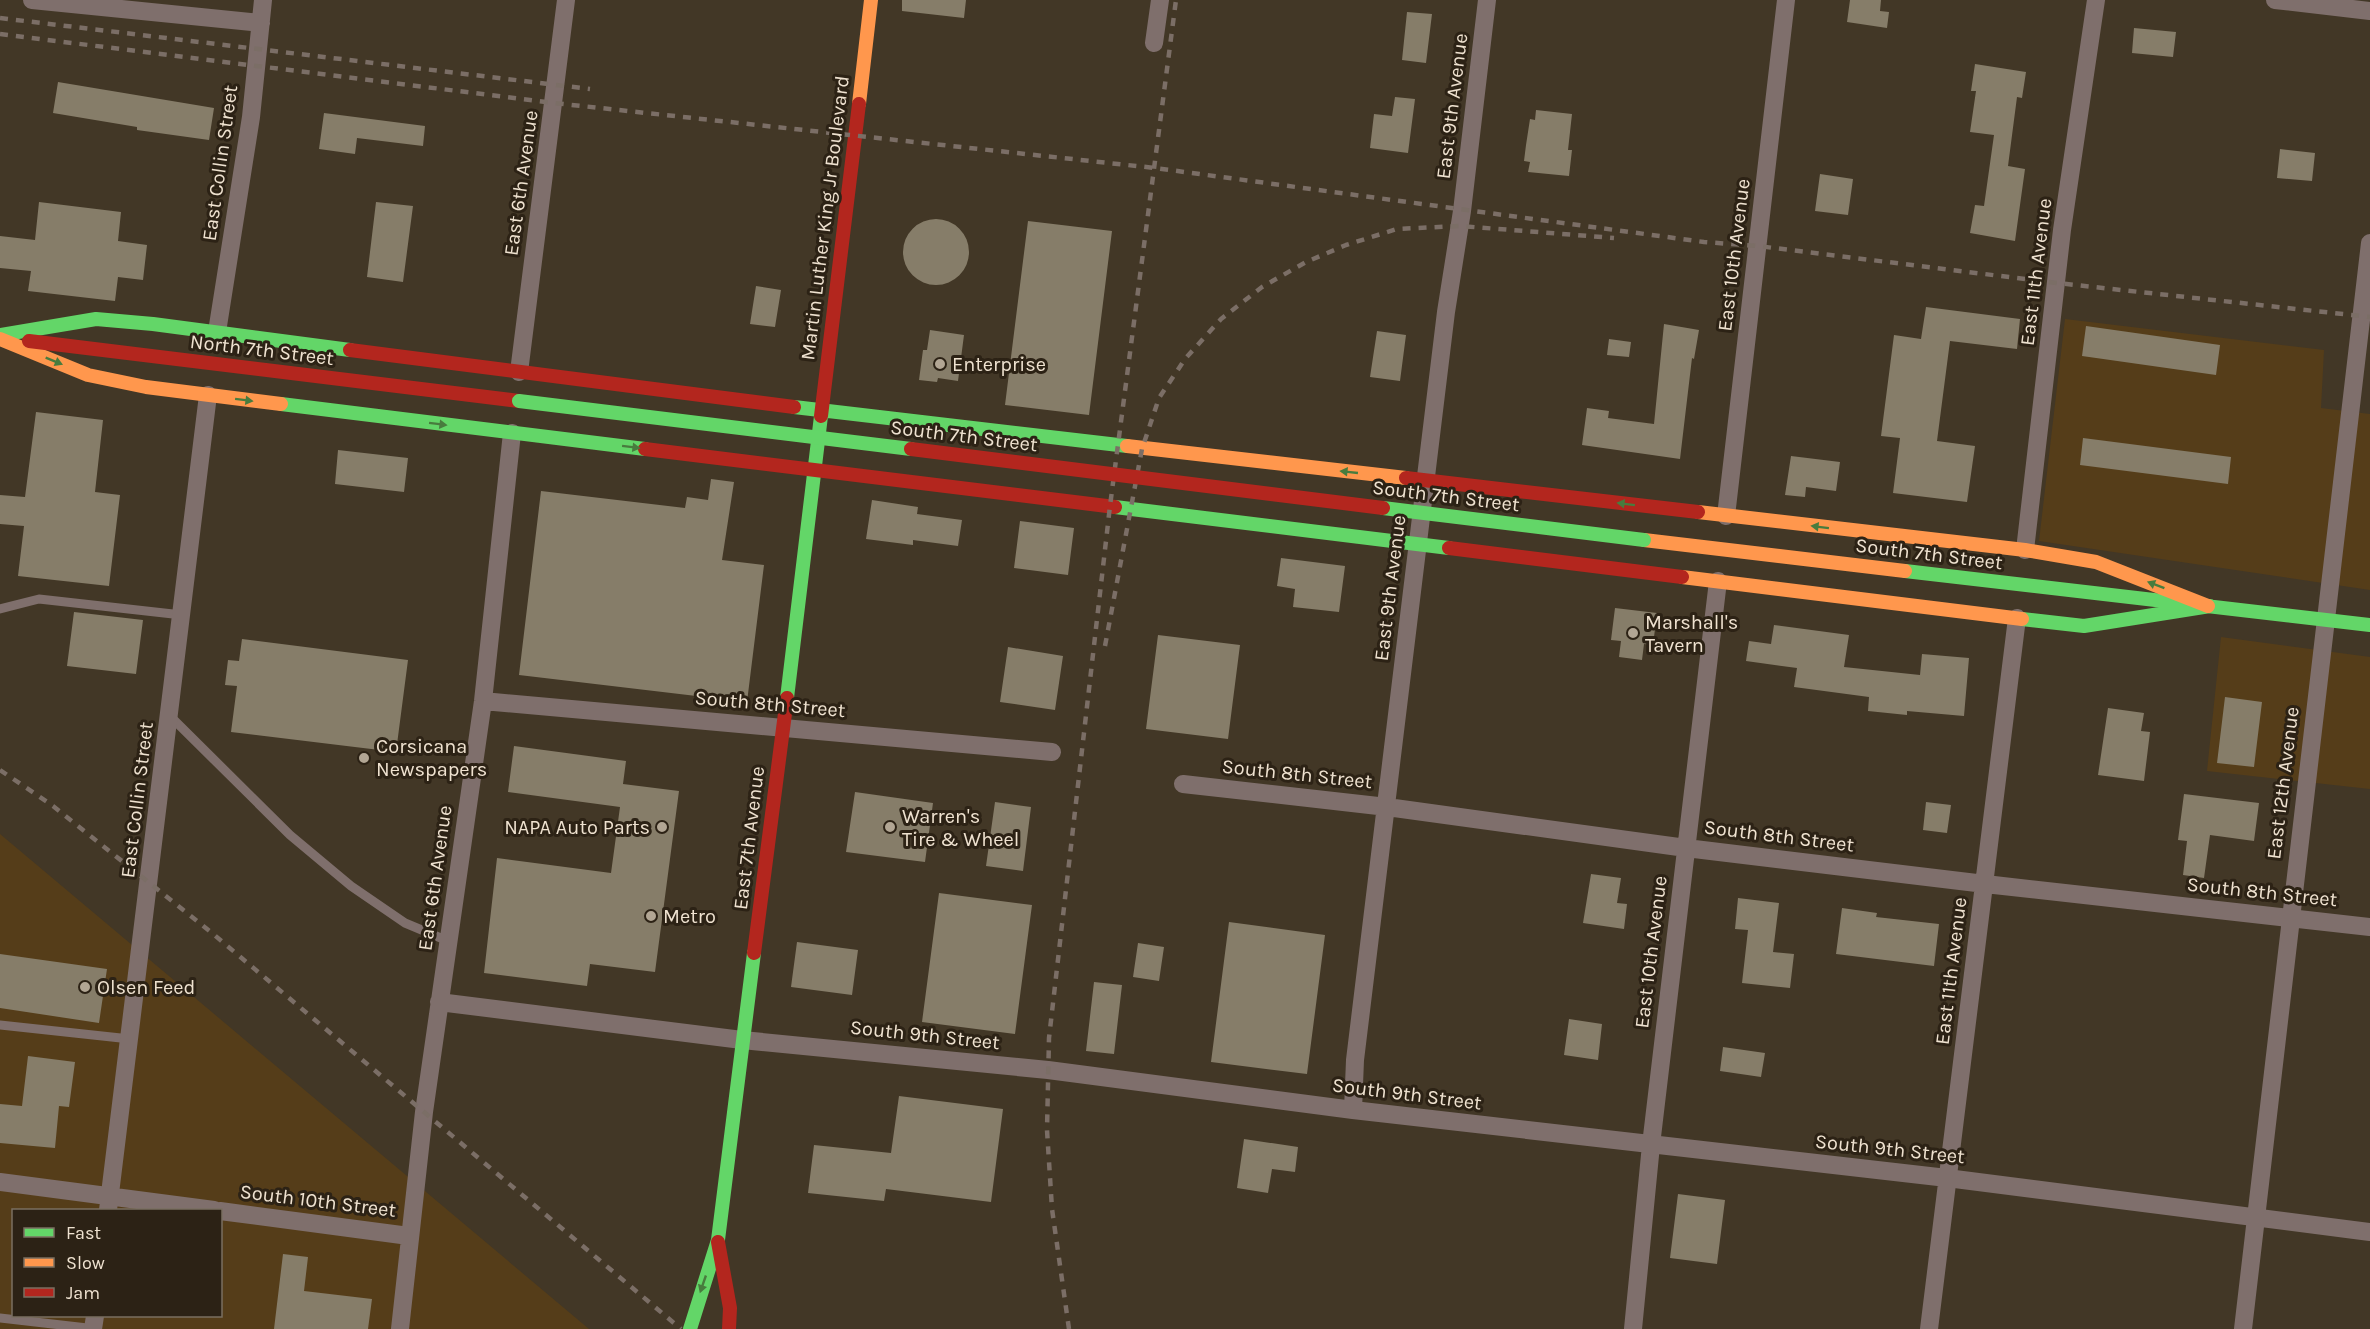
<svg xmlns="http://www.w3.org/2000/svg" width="2370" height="1329" viewBox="0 0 2370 1329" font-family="Karla,sans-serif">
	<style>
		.built { fill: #553d19; fill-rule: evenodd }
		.building { fill: #867d69 }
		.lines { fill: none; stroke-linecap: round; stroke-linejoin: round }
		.lane { stroke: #7f6f6c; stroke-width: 9 }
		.street { stroke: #7f6f6c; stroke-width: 18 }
		.fast { stroke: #63d668; stroke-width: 14 }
		.slow { stroke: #ff974d; stroke-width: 14 }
		.jam { stroke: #b3261e; stroke-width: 14 }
		.rail { stroke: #7b6e66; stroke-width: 4.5; stroke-dasharray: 8 8; stroke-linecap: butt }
		.fast-bridge { stroke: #63d668; stroke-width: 14 }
		.jam-bridge { stroke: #b3261e; stroke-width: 14 }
		.oneway { fill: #487c3e }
		.poi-dot { fill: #b2a694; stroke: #2c2215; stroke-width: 2 }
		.labels { text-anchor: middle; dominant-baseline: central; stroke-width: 6; stroke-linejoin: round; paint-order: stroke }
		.street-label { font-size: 20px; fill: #efe2d0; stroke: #2c2215 }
		.poi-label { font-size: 20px; fill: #efe2d0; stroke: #2c2215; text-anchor: start }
	</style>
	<rect width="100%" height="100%" fill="#423726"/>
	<path class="built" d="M2065,319L2324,350L2321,408L2370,414V590L2039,541Z
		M2221,637L2370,657V789L2207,771Z
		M0,834L589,1329H0ZM14,1210H220V1316H14Z"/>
	<path class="building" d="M902,0H966L964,18L902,11Z
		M1850,0H1881L1880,11L1889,12L1887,28L1847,22Z
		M1407,12L1432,14L1426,63L1402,60Z
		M2134,28L2176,32L2173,57L2132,53Z
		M1975,64L2026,72L2022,98L2017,97L2008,166L2025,169L2015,241L1970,233L1975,205L1984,206L1994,135L1970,132L1976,91H1971Z
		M58,82L214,108L209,140L137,130V127L53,113Z
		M1395,97L1415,99L1408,153L1370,148L1374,114L1392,116Z
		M1536,110L1572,114L1568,150H1572L1569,176L1528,172L1530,162L1524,161L1526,145L1530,119L1535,120Z
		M324,113L425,126L423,146L357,138L355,154L319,149Z
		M2280,149L2315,153L2312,181L2277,178Z
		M1820,174L1853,179L1848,215L1815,211Z
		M39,202L121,212L118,241L147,245L143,280L118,277L115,301L28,291L31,271L0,268V236L35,240Z
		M376,202L413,206L403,282L367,277Z
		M903 252a33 33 0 1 1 66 0a33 33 0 1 1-66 0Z
		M1028,221L1112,231L1089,415L1005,405Z
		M756,286L781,290L775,327L750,324Z
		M1926,307L2020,319L2017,349L1950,341L1937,441L1975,446L1967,502L1893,493L1900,438L1881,436L1894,335L1921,339Z
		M1664,324L1699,330L1694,359L1692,358L1680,459L1582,445L1587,408L1609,411L1608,418L1654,424Z
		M2086,326L2220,345L2216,375L2082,356Z
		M930,330L964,335L958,381L938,378L937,382L919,380L923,350H927Z
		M1377,331L1406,335L1400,381L1370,377Z
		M1609,339L1631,342L1629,357L1607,355Z
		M36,412L103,420L95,492L120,495L109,586L18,576L24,526L0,524V495L25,497Z
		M2083,438L2231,457L2228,484L2080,465Z
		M338,450L408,458L404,492L335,484Z
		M1791,456L1840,462L1836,491L1806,487L1805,497L1785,495Z
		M711,479L734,482L722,560L764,565L747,702L519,675L541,491L685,508L687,497L708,500Z
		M872,500L918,507L917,514L962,520L958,546L913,540V545L866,539Z
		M1020,521L1074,528L1068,575L1014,568Z
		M1281,558L1345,566L1339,612L1293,607L1295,589L1277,586Z
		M1615,608L1657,613L1653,645L1644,644L1642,660L1619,657L1621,641L1611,640Z
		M74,612L143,620L136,674L67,666Z
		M1774,625L1849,635L1844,667L1920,675L1922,654L1969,658L1964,716L1907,711V715L1868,711L1869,697L1794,687L1797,668L1746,661L1749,641L1771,644Z
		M1158,635L1240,645L1228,739L1146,729Z
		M242,639L408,660L396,752L231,732L237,686L225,685L228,660L239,661Z
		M1008,647L1063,656L1055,710L1000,702Z
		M2225,697L2262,702L2254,767L2217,763Z
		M2108,708L2144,713L2141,731L2150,732L2144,781L2098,775Z
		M514,746L626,761L623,784L679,791L655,972L590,964L587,986L484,973L497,858L611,873L620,807L508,792Z
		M855,792L933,803L925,862L846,852Z
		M2184,794L2259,803L2254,841L2210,835L2204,878L2183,875L2187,841L2178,840Z
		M995,802L1031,807L1023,871L986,866Z
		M1926,802L1951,805L1947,833L1923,830Z
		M1591,874L1621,878L1617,903L1627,904L1624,929L1583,923Z
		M939,893L1032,905L1015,1034L922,1022Z
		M1738,898L1779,903L1773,952L1794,954L1790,988L1742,983L1748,930L1735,929Z
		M1842,908L1877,913L1876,917L1939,924L1934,966L1836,954Z
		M1229,922L1325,935L1307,1074L1211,1062Z
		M797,942L858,950L852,995L791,987Z
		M1138,943L1164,947L1159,981L1133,977Z
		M0,954L107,969L99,1023L0,1008Z
		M1094,982L1122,985L1114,1054L1086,1051Z
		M1569,1019L1602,1024L1598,1060L1564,1055Z
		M1723,1047L1765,1053L1761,1077L1720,1071Z
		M28,1056L75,1062L69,1107L59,1106L55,1148L0,1143V1104L22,1106Z
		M899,1096L1003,1109L991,1202L886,1189L884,1201L808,1193L814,1145L891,1153Z
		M1244,1139L1298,1147L1295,1172L1272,1169L1268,1193L1237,1188Z
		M1678,1194L1725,1200L1717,1264L1670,1258Z
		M283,1254L308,1257L304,1291L372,1299L368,1329H274Z"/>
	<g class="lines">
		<path class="lane" d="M0,609L39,599L182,615
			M170,716L290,835L351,886L405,923L448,941
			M0,1025L130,1039
			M0,1318L96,1329"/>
		<path class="street" d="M32,0L261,23
			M2275,0L2370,11
			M1154,43L1160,0
			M217,332L251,117L263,0
			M519,372L566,0
			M1726,516L1786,0
			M2025,550L2062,230L2096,0
			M483,701L1052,752
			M1183,784L1387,807L1686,848L1985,884L2370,927
			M439,1002L742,1040L1048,1070L1353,1110L1947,1178L2370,1232
			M1353,1110L1355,1060L1446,312L1462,211L1487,0
			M0,1182L214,1210
			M108,1210L208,395
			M220,1211L409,1236
			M93,1329L95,1316
			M400,1329L424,1112L483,701L512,433
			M1633,1329L1651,1145L1718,581
			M1929,1329L2017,618
			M2243,1329L2370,243"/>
		<path class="fast" d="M0,335L96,319L153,324L350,350
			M281,404L645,449
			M794,407L1127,446
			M1115,507L1449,548
			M1905,571L2370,625
			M2022,619L2084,626L2210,606
			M787,698L821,416
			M690,1329L718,1240L754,953"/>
		<path class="slow" d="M859,104L871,0
			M0,339L88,375L146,387L281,404
			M1127,446L1406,478
			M1698,512L2025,550L2096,562L2208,606
			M1644,540L1905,571
			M1682,577L2022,619"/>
		<path class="jam" d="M29,341L519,401
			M350,350L794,407
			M821,416L859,104
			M645,449L1115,507
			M1406,478L1698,512
			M1449,548L1682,577
			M754,953L787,698
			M718,1242L730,1308L729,1329"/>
		<path class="rail" d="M0,18L590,89
			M0,34L554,103L1155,168L1704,242L1758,246L2057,283L2370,317
			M1105,646L1142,449L1159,398L1185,359L1221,319L1262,287L1306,262L1346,245L1397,229L1460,226L1614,238
			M0,770L53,806L212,933L681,1329
			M1069,1329L1052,1209L1047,1130L1049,1038L1110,506L1176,0"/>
		<path class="fast-bridge" d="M519,401L911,449
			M1383,508L1644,540"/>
		<path class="jam-bridge" d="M911,449L1383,508"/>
	</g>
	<defs><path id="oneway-solid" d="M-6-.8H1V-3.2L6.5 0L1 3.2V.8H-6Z" transform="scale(1.5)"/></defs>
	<g class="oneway">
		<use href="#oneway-solid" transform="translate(54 361) rotate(22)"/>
		<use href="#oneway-solid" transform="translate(244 400) rotate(7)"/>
		<use href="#oneway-solid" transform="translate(438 424) rotate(7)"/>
		<use href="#oneway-solid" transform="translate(631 447) rotate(7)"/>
		<use href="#oneway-solid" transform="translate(1349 472) rotate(-174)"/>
		<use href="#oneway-solid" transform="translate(1626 504) rotate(-173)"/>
		<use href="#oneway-solid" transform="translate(1820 527) rotate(-173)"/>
		<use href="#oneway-solid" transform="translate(2156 585) rotate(-159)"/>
		<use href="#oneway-solid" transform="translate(703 1284) rotate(109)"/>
	</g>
	<g class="poi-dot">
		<circle cx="940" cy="364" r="6"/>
		<circle cx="1633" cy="633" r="6"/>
		<circle cx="364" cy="758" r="6"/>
		<circle cx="662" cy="827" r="6"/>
		<circle cx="890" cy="827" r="6"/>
		<circle cx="651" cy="916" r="6"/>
		<circle cx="85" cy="987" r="6"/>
	</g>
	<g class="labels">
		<g class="street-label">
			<text transform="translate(1452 106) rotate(-83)">East 9th Avenue</text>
			<text transform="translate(220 163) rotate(-82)">East Collin Street</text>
			<text transform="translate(521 183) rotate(-82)">East 6th Avenue</text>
			<text transform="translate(825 218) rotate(-83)">Martin Luther King Jr Boulevard</text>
			<text transform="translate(1734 255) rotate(-83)">East 10th Avenue</text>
			<text transform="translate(2036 272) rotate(-83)">East 11th Avenue</text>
			<text transform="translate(262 350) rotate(7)">North 7th Street</text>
			<text transform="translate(964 436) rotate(7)">South 7th Street</text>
			<text transform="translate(1446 496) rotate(7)">South 7th Street</text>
			<text transform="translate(1929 554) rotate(7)">South 7th Street</text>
			<text transform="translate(1390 588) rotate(-83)">East 9th Avenue</text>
			<text transform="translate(770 704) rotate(5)">South 8th Street</text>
			<text transform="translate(1297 774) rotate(6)">South 8th Street</text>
			<text transform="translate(2283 783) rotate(-83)">East 12th Avenue</text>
			<text transform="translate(137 800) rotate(-83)">East Collin Street</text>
			<text transform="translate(1779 836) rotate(7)">South 8th Street</text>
			<text transform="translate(749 838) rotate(-83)">East 7th Avenue</text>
			<text transform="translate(435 878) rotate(-82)">East 6th Avenue</text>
			<text transform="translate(2262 892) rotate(6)">South 8th Street</text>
			<text transform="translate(1651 952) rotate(-83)">East 10th Avenue</text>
			<text transform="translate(1951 971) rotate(-83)">East 11th Avenue</text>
			<text transform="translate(925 1035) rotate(6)">South 9th Street</text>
			<text transform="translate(1407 1094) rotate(7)">South 9th Street</text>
			<text transform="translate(1890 1149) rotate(6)">South 9th Street</text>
			<text transform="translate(318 1201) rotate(7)">South 10th Street</text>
		</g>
		<g class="poi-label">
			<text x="952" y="364">Enterprise</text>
			<text x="1645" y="622">Marshall's<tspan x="1645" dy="23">Tavern</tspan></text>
			<text x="376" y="746">Corsicana<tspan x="376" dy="23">Newspapers</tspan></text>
			<text x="902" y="816">Warren's<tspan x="902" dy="23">Tire &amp; Wheel</tspan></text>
			<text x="650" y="827" text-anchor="end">NAPA Auto Parts</text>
			<text x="663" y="916">Metro</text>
			<text x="97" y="987">Olsen Feed</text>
		</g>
	</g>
	<rect x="12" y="1209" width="210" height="108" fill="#2c2215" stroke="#7a6f60" stroke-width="1.5"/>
	<rect x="24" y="1228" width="30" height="9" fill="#63d668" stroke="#7a6f60" stroke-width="1.5"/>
	<text x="66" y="1239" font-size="18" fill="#efe2d0">Fast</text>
	<rect x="24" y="1258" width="30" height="9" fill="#ff974d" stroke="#7a6f60" stroke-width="1.5"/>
	<text x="66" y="1269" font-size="18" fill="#efe2d0">Slow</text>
	<rect x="24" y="1288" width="30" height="9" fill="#b3261e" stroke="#7a6f60" stroke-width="1.5"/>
	<text x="66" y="1299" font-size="18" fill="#efe2d0">Jam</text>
</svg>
